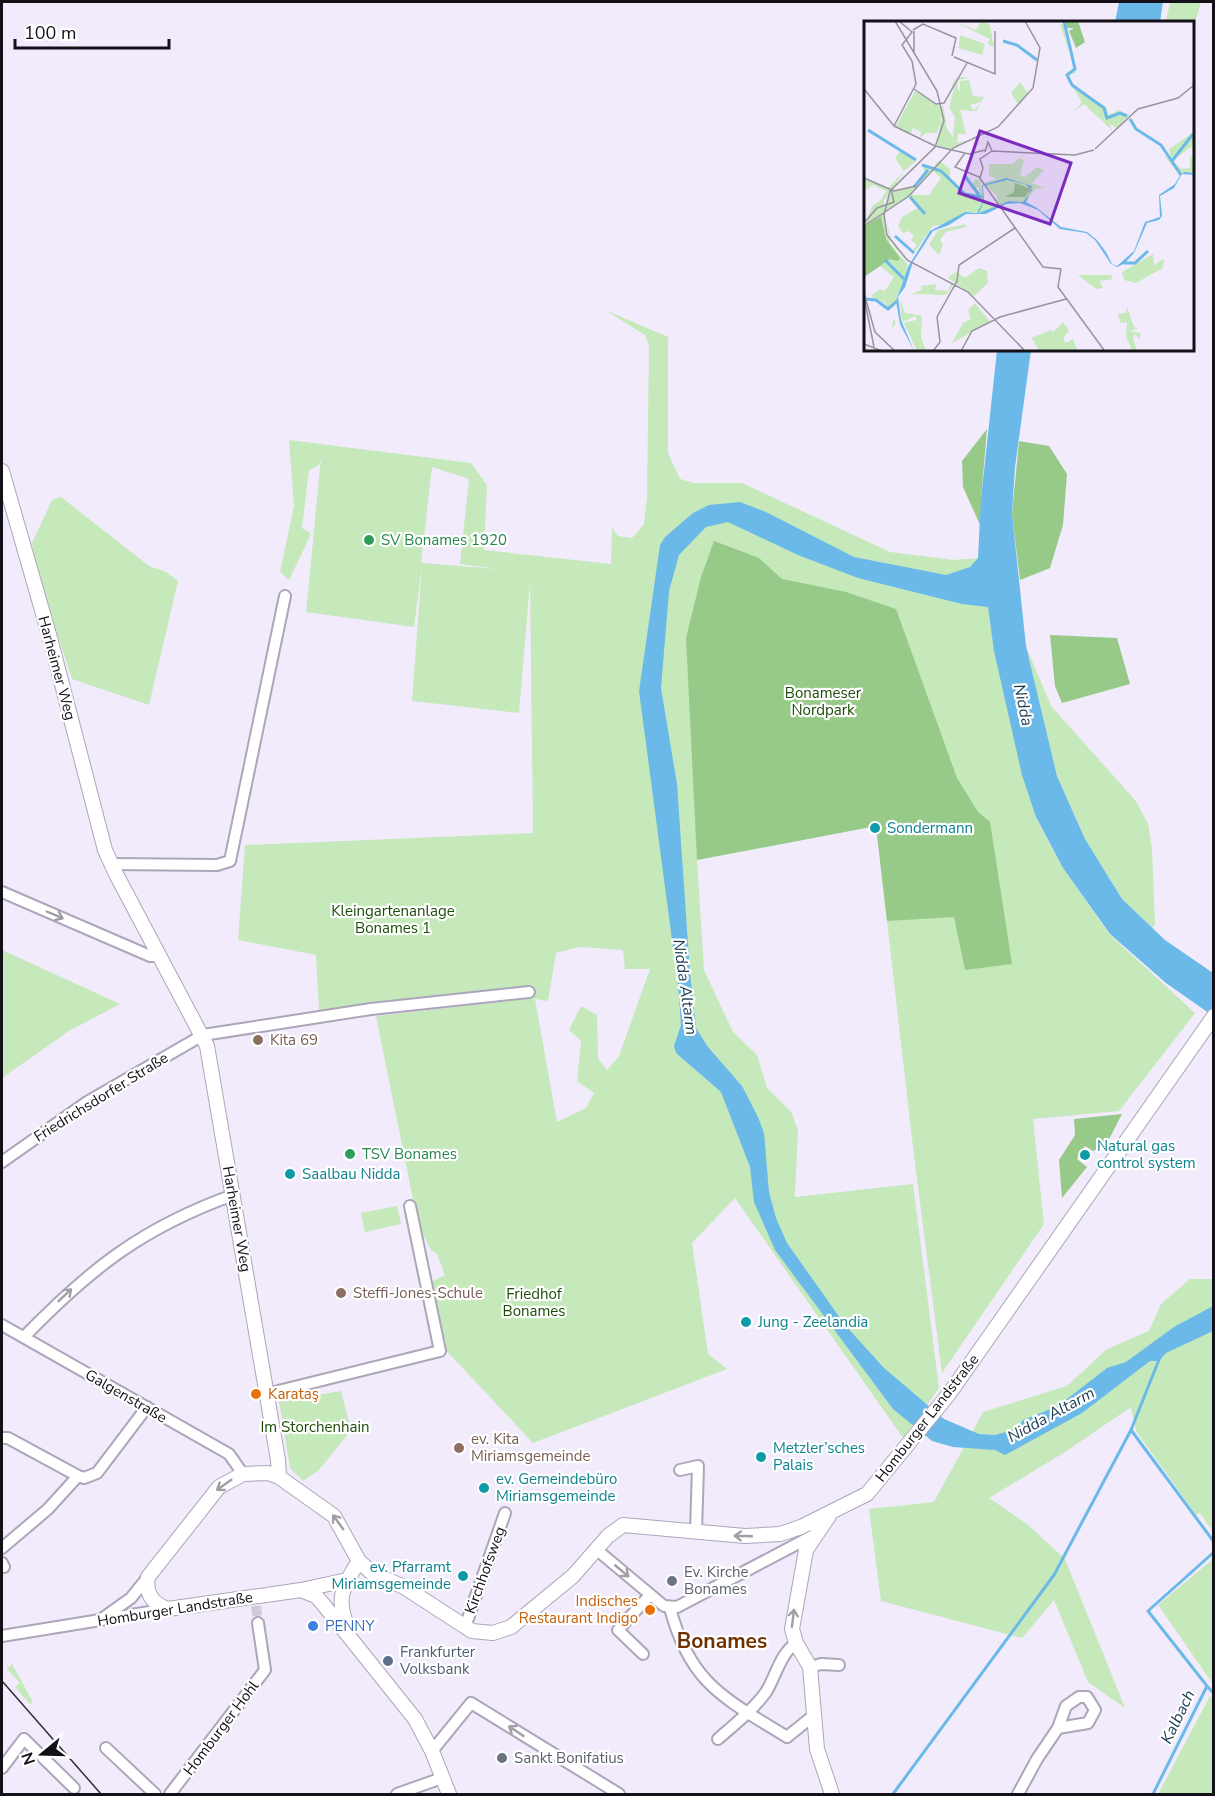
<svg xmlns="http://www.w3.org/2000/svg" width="1215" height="1796" viewBox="0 0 1215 1796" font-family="'Nunito Sans',sans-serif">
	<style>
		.green { fill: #c5e9ba; fill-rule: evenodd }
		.forest { fill: #97c988 }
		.water { fill: #6bb9e9 }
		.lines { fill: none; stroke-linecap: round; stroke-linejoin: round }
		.stream { stroke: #6bb9e9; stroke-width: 3 }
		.minor-tunnel { stroke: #d1cada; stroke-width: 10; stroke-dasharray: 10 5; stroke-linecap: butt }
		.minor-casing { stroke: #ada5ba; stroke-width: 14 }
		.tertiary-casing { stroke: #ada5ba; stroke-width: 16 }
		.minor { stroke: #fff; stroke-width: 10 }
		.tertiary { stroke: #fff; stroke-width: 14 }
		.tram { stroke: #312d37; stroke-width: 1.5 }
		.oneway { stroke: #a19fa3 }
		.leisure-dot { fill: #2e9e5b; stroke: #fff; stroke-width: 2 }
		.culture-dot { fill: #0f9aa8; stroke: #fff; stroke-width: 2 }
		.education-dot { fill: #8d6e63; stroke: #fff; stroke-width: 2 }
		.food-dot { fill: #e8710a; stroke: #fff; stroke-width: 2 }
		.worship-dot { fill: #6b7280; stroke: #fff; stroke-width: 2 }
		.shop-dot { fill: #3f7fe0; stroke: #fff; stroke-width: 2 }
		.service-dot { fill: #5c6f8a; stroke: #fff; stroke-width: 2 }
		.labels { text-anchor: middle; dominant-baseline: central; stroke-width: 4.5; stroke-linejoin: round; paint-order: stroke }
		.leisure-label { font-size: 15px; fill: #27864d; stroke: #fff; text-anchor: start }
		.street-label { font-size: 15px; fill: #131018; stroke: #fff }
		.park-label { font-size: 15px; fill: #1d4c09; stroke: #fff }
		.culture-label { font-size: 15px; fill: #0d838f; stroke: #fff; text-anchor: start }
		.education-label { font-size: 15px; fill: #785e54; stroke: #fff; text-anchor: start }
		.food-label { font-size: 15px; fill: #c56008; stroke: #fff; text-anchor: start }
		.worship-label { font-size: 15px; fill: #5b616d; stroke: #fff; text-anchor: start }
		.shop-label { font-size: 15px; fill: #366cbe; stroke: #fff; text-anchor: start }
		.service-label { font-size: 15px; fill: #4e5e75; stroke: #fff; text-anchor: start }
		.water-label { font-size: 16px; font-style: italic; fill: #193c50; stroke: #fff }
		.district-label { font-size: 21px; font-weight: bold; fill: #6e3202; stroke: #fff }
		.inset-river { fill: none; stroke: #6bb9e9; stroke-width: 3 }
		.inset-road { fill: none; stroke: #9993a1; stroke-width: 1.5 }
		.view { fill: #7b2cbf; fill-opacity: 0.15; stroke: #7b2cbf; stroke-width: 3 }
		.inset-edge { fill: none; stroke: #131018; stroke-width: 3 }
	</style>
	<rect width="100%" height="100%" fill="#f2ebfc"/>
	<path class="green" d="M1170,2H1201L1193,29L1192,22H1166Z
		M605,310L668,337V453L680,479L694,483H742L890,552L954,560L978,558L1037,820L1063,868L1109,934L1195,1013L1119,1111L1033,1119L1044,1224L942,1373L914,1156L876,826L697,860L704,970L733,1032L757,1055L767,1088L791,1112L798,1130L795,1197L913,1184L939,1388L903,1438L735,1198L692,1243L708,1354L727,1369L533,1443L443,1347L446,1341L440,1331L429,1283L445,1275L437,1254L431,1250L418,1224L376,1016L534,998L522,986L319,1011L316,955L238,940L245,845L533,833L530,582L519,713L412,701L422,566L414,627L306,612L321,459L319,465L309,470L302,528L311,534L289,580L280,572L294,506L289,440L471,463L487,485L484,550L611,564L612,528L618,536L632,538L644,524L647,497L649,346L645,335ZM432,467L469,479L460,564L497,569L421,563ZM579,947L623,950L625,969H650L619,1056L607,1070L598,1058L597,1015L581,1006L569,1030L581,1041L577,1081L594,1093L586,1108L557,1122L535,999L548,1001L556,953Z
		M61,497L149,566L166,572L178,581L149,705L72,679L37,571L32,543L52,500Z
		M1026,646L1051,706L1136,801L1148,824L1152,848L1155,924L1152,928L1122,899L1085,839L1057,776Z
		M2,950L120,1004L69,1031L2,1078Z
		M397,1206L401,1224L365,1232L361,1213Z
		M1190,1279H1213V1532L1200,1513L1196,1515L1136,1431L1131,1407L1065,1452L989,1498L1027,1524L1065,1559L1125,1708L1088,1682L1054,1600L1022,1638L881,1601L869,1509L934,1502L983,1412L1067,1386L1107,1349L1149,1331L1161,1304Z
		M341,1391L351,1430L319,1470L303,1481L290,1468L279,1401Z
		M1213,1559V1684L1158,1605Z
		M12,1664L33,1702L30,1704L15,1687L20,1683L7,1669Z
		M1210,1696L1214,1700L1213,1794H1158Z"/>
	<path class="forest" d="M987,429L981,499V527L963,487L962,461Z
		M1019,441L1049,446L1067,474L1063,525L1050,568L1020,580L1012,514Z
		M714,541L759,558L782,579L846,592L896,609L957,778L978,812L990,822L1012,964L965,970L954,917L887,921L876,826L697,860L686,638L701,577Z
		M1050,635L1117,638L1130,684L1062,703L1055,686Z
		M1122,1114L1106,1145L1093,1151L1085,1146L1077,1159L1087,1167L1062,1198L1059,1160L1075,1135L1074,1119Z"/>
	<path class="water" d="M1119,2H1163L1160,22H1115Z
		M997,350H1031L1015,467L1012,514L1026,646L1057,776L1085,839L1122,899L1165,940L1213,973V1016L1166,983L1110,934L1063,868L1036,817L1022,775L994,651L988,607L962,604L858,578L798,555L728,522L706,527L679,555L669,591L661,688L677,784L690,973L696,1028L708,1047L742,1086L758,1117L764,1133L769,1192L776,1218L787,1243L845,1325L884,1368L944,1419L979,1434L995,1435L1016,1429L1023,1420L1058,1406L1107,1368L1126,1362L1174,1327L1213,1306V1331L1166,1353L1159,1361H1150L1082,1413L1005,1455L995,1450L953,1447L932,1441L893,1409L775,1250L754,1202L750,1167L721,1092L676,1053L674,1046L681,1025L678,985L639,691L660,545L665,537L693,513L709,505L740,502L766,512L854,557L946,575L970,567L978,558L981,499Z"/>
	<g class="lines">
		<path class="stream" d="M1160,1357L1131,1430L1214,1542
			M1207,1686L1214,1694
			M893,1794L1054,1575L1131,1430
			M1153,1794L1207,1686L1148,1611L1214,1552"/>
		<path class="minor-tunnel" d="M256,1606L258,1623"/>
		<g class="minor-casing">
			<path id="minor" d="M111,864L217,865L230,861L285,596
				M2,892L150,956H159
				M2,1162L87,1102L203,1035L371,1009L529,992
				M2,1325L229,1454L243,1474
				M24,1337C91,1268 142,1228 233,1195
				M266,1394L440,1351L410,1206
				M2,1438H8L78,1476
				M680,1470L698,1466L696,1532
				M2,1548L48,1509L78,1476L84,1478L97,1473L147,1407
				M597,1550L664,1606L677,1607L814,1535
				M2,1563L4,1567
				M670,1608C690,1684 724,1698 787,1737L813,1716
				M103,1618L131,1598L148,1577
				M465,1627L505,1513
				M2,1636L168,1609
				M643,1654L618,1630L650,1595
				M810,1667L821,1664L839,1665
				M718,1739C735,1724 753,1710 766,1692C776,1676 780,1654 796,1643
				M106,1748L155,1794
				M432,1751L471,1703L619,1794
				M2,1768L24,1739L74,1788
				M170,1794L265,1670L258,1623
				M397,1794L442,1778
				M1018,1794L1037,1759L1058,1728L1066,1706L1079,1697H1087L1095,1710L1088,1723L1058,1728"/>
		</g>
		<g class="tertiary-casing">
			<path id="tertiary" d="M2,471L50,638L105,850L116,874L207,1046L278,1460L279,1477
				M829,1516L806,1550L792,1629L796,1643L810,1667L817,1749L832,1794
				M347,1580L301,1590L168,1609C153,1604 145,1594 148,1577L219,1487L243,1474L268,1473L279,1477L334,1516L359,1561L372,1573L404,1587L472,1631L493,1633L511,1627L573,1576L608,1536L623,1525L745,1536L780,1534L801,1527L867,1494L949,1394L1214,1016
				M301,1590L316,1596L323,1604L415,1719L432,1751L449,1794
				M349,1630C335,1599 342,1588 359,1561"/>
		</g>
		<use href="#minor" class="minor"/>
		<use href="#tertiary" class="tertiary"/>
		<path class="tram" d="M2,1681L101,1794"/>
	</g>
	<defs><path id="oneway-shaft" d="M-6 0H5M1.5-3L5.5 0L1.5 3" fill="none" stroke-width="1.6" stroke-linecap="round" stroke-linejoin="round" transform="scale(1.5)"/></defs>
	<g class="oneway">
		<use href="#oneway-shaft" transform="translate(55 915) rotate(23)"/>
		<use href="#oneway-shaft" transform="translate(65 1295) rotate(-43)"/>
		<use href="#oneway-shaft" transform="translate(224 1485) rotate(145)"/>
		<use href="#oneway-shaft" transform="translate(338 1522) rotate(-126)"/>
		<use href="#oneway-shaft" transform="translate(743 1536) rotate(-178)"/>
		<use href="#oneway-shaft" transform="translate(622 1571) rotate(40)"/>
		<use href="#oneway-shaft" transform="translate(793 1618) rotate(-83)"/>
		<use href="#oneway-shaft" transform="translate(516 1731) rotate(-146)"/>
	</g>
	<g class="leisure-dot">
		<circle cx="369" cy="540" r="6"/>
		<circle cx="350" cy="1154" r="6"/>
	</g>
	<g class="culture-dot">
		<circle cx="875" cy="828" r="6"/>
		<circle cx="1085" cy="1155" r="6"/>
		<circle cx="290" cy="1174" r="6"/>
		<circle cx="746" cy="1322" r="6"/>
		<circle cx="761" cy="1457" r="6"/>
		<circle cx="484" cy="1488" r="6"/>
		<circle cx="463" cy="1576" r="6"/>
	</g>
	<g class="education-dot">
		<circle cx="258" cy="1040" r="6"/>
		<circle cx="341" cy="1293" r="6"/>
		<circle cx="459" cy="1448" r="6"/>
	</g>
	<g class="food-dot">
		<circle cx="256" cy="1394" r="6"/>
		<circle cx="650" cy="1610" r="6"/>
	</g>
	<g class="worship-dot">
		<circle cx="672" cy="1581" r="6"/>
		<circle cx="502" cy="1758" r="6"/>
	</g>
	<circle class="shop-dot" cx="313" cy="1626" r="6"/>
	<circle class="service-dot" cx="388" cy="1661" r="6"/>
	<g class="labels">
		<g class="leisure-label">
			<text x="381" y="540">SV Bonames 1920</text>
			<text x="362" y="1154">TSV Bonames</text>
		</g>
		<g class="street-label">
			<text transform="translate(57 668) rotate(75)">Harheimer Weg</text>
			<text transform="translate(101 1097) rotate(-32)">Friedrichsdorfer Straße</text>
			<text transform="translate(237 1219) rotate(80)">Harheimer Weg</text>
			<text transform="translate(126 1396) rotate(30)">Galgenstraße</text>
			<text transform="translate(927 1418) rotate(-52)">Homburger Landstraße</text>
			<text transform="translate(485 1570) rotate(-70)">Kirchhofsweg</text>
			<text transform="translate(175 1609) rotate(-9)">Homburger Landstraße</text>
			<text transform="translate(221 1728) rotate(-53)">Homburger Hohl</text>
		</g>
		<g class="park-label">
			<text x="823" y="693">Bonameser<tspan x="823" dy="17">Nordpark</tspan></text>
			<text x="393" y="911">Kleingartenanlage<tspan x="393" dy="17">Bonames 1</tspan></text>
			<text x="534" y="1294">Friedhof<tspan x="534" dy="17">Bonames</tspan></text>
			<text x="315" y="1427">Im Storchenhain</text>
		</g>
		<g class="culture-label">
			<text x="887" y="828">Sondermann</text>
			<text x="1097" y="1146">Natural gas<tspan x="1097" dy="17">control system</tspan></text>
			<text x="302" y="1174">Saalbau Nidda</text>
			<text x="758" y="1322">Jung - Zeelandia</text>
			<text x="773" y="1448">Metzler’sches<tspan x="773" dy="17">Palais</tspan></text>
			<text x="496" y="1479">ev. Gemeindebüro<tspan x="496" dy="17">Miriamsgemeinde</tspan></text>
			<text x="451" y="1567" text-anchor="end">ev. Pfarramt<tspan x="451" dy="17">Miriamsgemeinde</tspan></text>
		</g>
		<g class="education-label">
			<text x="270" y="1040">Kita 69</text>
			<text x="353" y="1293">Steffi-Jones-Schule</text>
			<text x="471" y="1439">ev. Kita<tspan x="471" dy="17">Miriamsgemeinde</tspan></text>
		</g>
		<g class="food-label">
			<text x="268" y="1394">Karataş</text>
			<text x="638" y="1601" text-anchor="end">Indisches<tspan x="638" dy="17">Restaurant Indigo</tspan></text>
		</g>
		<g class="worship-label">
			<text x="684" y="1572">Ev. Kirche<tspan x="684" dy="17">Bonames</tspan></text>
			<text x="514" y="1758">Sankt Bonifatius</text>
		</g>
		<g class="shop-label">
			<text x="325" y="1626">PENNY</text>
		</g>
		<g class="service-label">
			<text x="400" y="1652">Frankfurter<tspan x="400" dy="17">Volksbank</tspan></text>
		</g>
		<g class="water-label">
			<text transform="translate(1023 705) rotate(78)">Nidda</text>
			<text transform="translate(685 987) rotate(82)">Nidda Altarm</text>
			<text transform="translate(1051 1415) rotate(-29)">Nidda Altarm</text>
			<text transform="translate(1178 1717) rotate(-64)">Kalbach</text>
		</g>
		<g class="district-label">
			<text x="722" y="1641">Bonames</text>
		</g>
	</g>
	<g transform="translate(864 21)">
		<rect width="330" height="330" fill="#f2ebfc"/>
		<path d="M89,0L112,9L117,0L126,4L130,26L124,23L126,18ZM196,3H200L212,47L211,52L204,54L210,65L243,87L244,94L255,89L264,94L269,90L253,107L245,103L249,110L220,83L211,90L218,81L202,55L211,48ZM96,14L121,23L118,34L91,26H95ZM98,56L105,57L94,59L93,67L96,71V60L105,59L109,75L120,76L117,81L106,84L110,89L117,82L112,90L96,89L102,113H94L93,122L104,119L86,128L73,125L79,83L83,108L89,116L91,96L85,86L93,57L82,80L90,60L93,57ZM156,61L164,72L154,83L147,72ZM51,70L76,85L78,98L67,126L72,112H62L56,117L57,111L49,107L46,114L32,105ZM330,111V124L308,140L318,148L326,147V136L330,135V151L315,153L299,133L307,140L305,128ZM36,130L52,140L40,150L31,137ZM155,137L160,139L156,154L161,156L173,146L180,149L168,162L181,167L171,168L162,181L147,180L135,184L132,174L119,162L133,158L125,155V143H149ZM75,139L86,148V158L100,174H116L114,166L101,169L107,167L111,158L116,159L121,182L134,185L122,191H101L83,203L69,205L50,232L29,214L48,230L53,224L47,219L50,215L45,210L39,212L34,205L38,196L54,187L46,175L21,191L27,219L46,240L32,228L23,213L20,200V192L23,179L29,166L41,153L29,169L50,165L61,153L59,145L67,149ZM68,149L77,157L65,174H47ZM40,150L20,180L26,223L44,244L30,286L24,288L32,302L28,307L29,297L21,282L7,275L16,268L21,270L30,256L16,245L0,256V226L21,215L17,194L0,206L8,185L17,179L22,170L9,164L0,170V156L24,167ZM102,203V206L82,211L76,219L79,223L75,234L65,224L74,209ZM289,233L290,244L300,238L299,247L272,262L260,259L258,251ZM115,247L123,250L124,262L110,275L84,257L91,251L92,256V251L101,257ZM214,254H247L249,258L236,260L239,267L232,268ZM87,262L90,263L82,274L47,273L58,269L57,265L72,263L71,269L84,270ZM36,277L41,292L58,295L57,316L62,330H53L40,302L52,299L54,310L52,295L38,301ZM111,282L126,301L88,322L99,302L107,298L104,289ZM263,286L270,306L275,307L265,310L277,312L275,318L271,313L269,317L273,330H268L262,315L263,301L256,302L254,293L262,292ZM199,301L205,310L199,317L202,322L209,318L213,329L176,330L167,317L187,309L192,314L189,311Z" fill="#c5e9ba" fill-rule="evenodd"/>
		<path d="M214,0L221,21L212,27L205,10L210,7H203L201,1ZM151,162L167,168L161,176H141L150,171ZM17,195L22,218L36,237L34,240L26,238L0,256V206Z" fill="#97c988"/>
		<path d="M321,151L330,152V154L318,153L310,167L296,175L298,195L295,199L283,202L270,232L260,243L253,246L247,243L231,219L222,212L196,208L174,189L156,182L142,183L122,193H102L85,204L69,210L49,241L41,266L34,276L37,299L50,330L36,303L32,280L44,246L66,210L101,191L113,192L119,181L118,164L142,157L168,165L162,181L173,187L197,206L223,211L233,219L242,231L248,243L253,245L270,230L281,201L296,196L295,174L311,163L317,153ZM143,159L161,163L168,169L159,181L145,180L115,192L120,180L119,165Z" fill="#6bb9e9" fill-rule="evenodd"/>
		<path class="inset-river" d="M200,0L211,48L203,54L208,64L240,87L243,97L256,92L263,95M139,20L153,24L173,39M266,98L272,108L297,124L317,154M4,109L52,139M308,140L329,113M58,144L77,150L101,173L118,176M101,155L115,174M50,166L64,149M46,176L61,193M31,215L50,232M21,239L40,258M260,242H271L284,230M1,278L12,279L24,288L33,280"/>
		<path class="inset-road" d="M31,0L73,70L80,100L71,126L26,170L20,194L23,214L43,239L104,271L161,330M49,9L59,3L92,17L88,35M50,10V31M90,36L131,53V10M0,68L30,105L52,63L48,40L38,24L48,11L35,0M50,68L72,83L80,82L103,42M30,105L71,125L105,133L121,129M231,128L274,88L314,77L330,64M128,130L211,134L230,129M121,131L124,121L128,130M101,132L91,146L115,156M115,156L179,246L197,248L194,266L240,329M0,157L30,170L52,165M116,157L119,147L116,138L128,130M0,202L13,187L30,181L27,168M0,205L45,175L89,127L134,106L169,67L176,27L161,0M0,272L11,311L31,330M0,276L10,326M0,323L18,330M69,330L76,321L73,296L93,260L95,244L151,207M97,330L108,310L136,296L202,278"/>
		<path class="view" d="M116,110L207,142L186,203L95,172Z"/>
		<rect width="330" height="330" class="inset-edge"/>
	</g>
	<rect width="1215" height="1796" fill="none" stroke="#131018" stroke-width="6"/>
	<g transform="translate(42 1754) rotate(251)" stroke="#ffffff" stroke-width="4.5" paint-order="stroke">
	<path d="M0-4.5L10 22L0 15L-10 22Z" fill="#131018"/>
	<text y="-9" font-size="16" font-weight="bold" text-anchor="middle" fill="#131018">N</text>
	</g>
	<path d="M15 39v9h154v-9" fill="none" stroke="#131018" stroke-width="3"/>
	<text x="24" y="39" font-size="18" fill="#131018" stroke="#ffffff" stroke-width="4.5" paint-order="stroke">100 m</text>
</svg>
